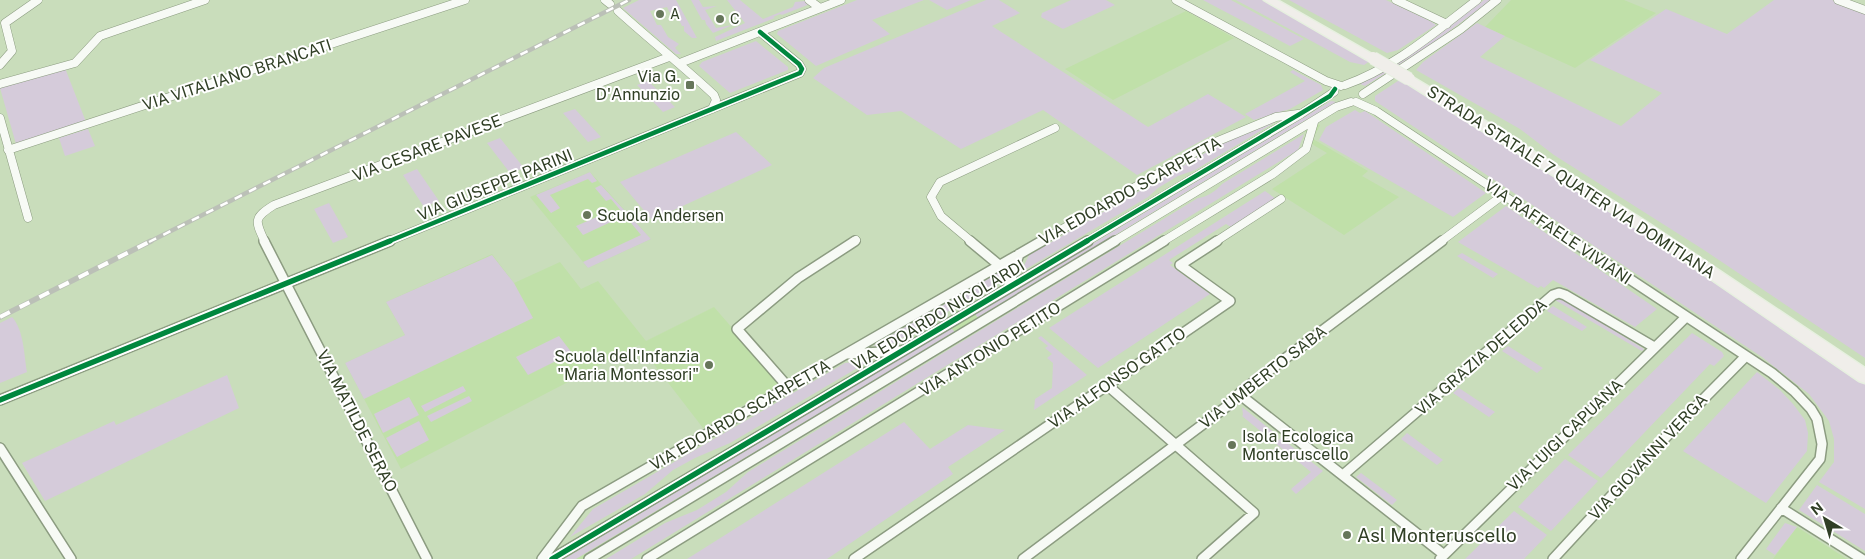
<svg xmlns="http://www.w3.org/2000/svg" width="1865" height="559" viewBox="0 0 1865 559" font-family="'Public Sans',sans-serif">
	<style>
		.built { fill: #c0e0a9 }
		.green { fill: #d5cbda }
		.lines { fill: none; stroke-linecap: round; stroke-linejoin: round }
		.minor-far1-casing { stroke: #8c9c81; stroke-width: 9 }
		.minor-casing { stroke: #8c9c81; stroke-width: 12 }
		.trunk-casing { stroke: #e7f0e0; stroke-width: 3 }
		.minor-far1 { stroke: #f7faf5; stroke-width: 8 }
		.minor { stroke: #f7faf5; stroke-width: 9 }
		.trunk { fill: #f0eeea; fill-rule: evenodd }
		.rail-far1-casing { stroke: #bbc0b7; stroke-width: 4.5 }
		.rail-casing { stroke: #bbc0b7; stroke-width: 5.5 }
		.rail-far1 { stroke: #fff; stroke-width: 2.5; stroke-dasharray: 8; stroke-linecap: butt }
		.rail { stroke: #fff; stroke-width: 4; stroke-dasharray: 11; stroke-linecap: butt }
		.trunk-bridge-casing { stroke: #e7f0e0; stroke-width: 14; stroke-linecap: butt }
		.trunk-bridge { stroke: #f0eeea; stroke-width: 12 }
		.cycleway-far1-casing { stroke: #fff; stroke-width: 7 }
		.cycleway-casing { stroke: #fff; stroke-width: 9 }
		.cycleway-far1 { stroke: #00873e; stroke-width: 4.5 }
		.cycleway { stroke: #00873e; stroke-width: 5.5 }
		.poi-dot { fill: #66765a; stroke: #fff; stroke-width: 2 }
		.labels { text-anchor: middle; dominant-baseline: central; stroke-width: 4; stroke-linejoin: round; paint-order: stroke }
		.far-poi-label { font-size: 14px; fill: #303f25; stroke: #fff; text-anchor: start }
		.street-label { font-size: 16px; fill: #303f25; stroke: #fff }
		.poi-label { font-size: 16px; fill: #303f25; stroke: #fff; text-anchor: end }
		.near-poi-label { font-size: 19px; fill: #303f25; stroke: #fff; text-anchor: start }
	</style>
	<rect width="100%" height="100%" fill="#c9ddbb"/>
	<path class="built" d="M1511,0H1624L1656,13L1575,68L1485,27Z
		M1186,11L1234,38L1113,100L1065,69Z
		M1301,114L1320,125L1313,139L1368,171L1362,176L1399,197L1344,235L1272,189L1327,153L1305,140L1306,132L1301,129L589,559H552Z
		M590,172L651,239L588,268L530,197Z
		M492,254L514,283L560,262L581,289L598,281L646,341L714,307L781,384L703,428L639,345L401,469L345,363L405,335L386,302Z
		M1797,527L1847,559H1773Z"/>
	<path class="green" d="M639,0H676L697,38H692L684,31V26H682L679,20L681,19L675,14L671,15L667,7L650,11L657,25H661L668,37L679,44L675,48L681,54H676L623,8Z
		M691,0H699L703,7L717,6L705,10L716,28L733,25L713,33L706,24L705,20H702Z
		M727,0H740L763,19L793,7L795,2L805,1L810,4L782,15L780,14L773,17L775,18L716,41L715,37L745,23Z
		M857,0H924L872,20L890,34L816,66L777,34L778,31Z
		M929,0H971L947,10Z
		M986,0H999L1020,13L992,26L1148,127L1208,94L1246,117L1137,175L1043,110L961,149L901,111L867,115L813,78L824,68Z
		M1071,0H1106L1115,5L1063,29L1041,17L1042,13Z
		M1203,0H1231L1304,39L1290,46Z
		M1236,0H1262L1370,61L1364,65L1350,62Z
		M1289,0H1386L1430,21L1436,25L1398,50L1387,53Z
		M1484,0H1491L1432,44L1365,86L1360,84L1428,43Z
		M1774,0H1832L1865,12V358L1704,250L1554,155L1520,129L1416,70L1423,62L1477,23L1505,36L1480,57L1621,126L1662,93L1590,60L1666,9L1727,34Z
		M756,41L788,67V70L730,93L699,66L702,62Z
		M65,68L86,122L16,144L0,88Z
		M1293,70L1321,85L1323,90L1290,109L1254,120L1245,114L1305,81L1290,72Z
		M1401,79L1497,141L1530,158L1604,206L1737,295L1865,384V509L1819,482L1834,462V439L1829,421L1809,394L1762,357L1375,101V96Z
		M648,81L675,107L663,112L637,85Z
		M1331,101L1336,102L978,318L975,314Z
		M575,109L601,137L588,142L563,113Z
		M1355,110L1360,113L1365,111L1486,193L1453,217L1319,140L1326,127Z
		M1277,121L1195,170L1178,176L1158,188L1148,197L1021,272L1029,255L1207,152L1229,140Z
		M88,129L95,146L65,156L59,138Z
		M736,132L772,165L652,220L620,182Z
		M1304,134L1298,150L631,559H606L665,523L697,510L726,492L748,472L1198,198C1207,197 1216,191 1222,184Z
		M500,138L524,168L510,173L487,143Z
		M417,169L439,201L424,207L403,175Z
		M590,172L597,181L592,183L588,179L550,195L560,208L551,213L536,195Z
		M601,185L651,239L588,268L583,262L641,235L611,199L606,201L595,188Z
		M1265,191L1276,199L1231,227L1226,224L1169,260L1173,263L1170,265L1210,294L1098,368L1049,328Z
		M329,203L348,237L333,243L314,209Z
		M1506,206L1657,309L1635,327L1553,280L1544,288L1541,286L1538,288L1458,242Z
		M606,213L613,221L583,235L576,226Z
		M1462,253L1498,274L1493,278L1457,256Z
		M492,255L514,283L533,318L364,399L345,363L405,335L386,302Z
		M1005,269L999,282L890,345L873,346Z
		M1557,299L1566,301L1644,349L1642,351L1640,350L1555,300Z
		M1553,306L1587,327L1582,331L1547,311Z
		M12,317C24,330 24,355 27,372L0,383V323Z
		M951,328L955,332L576,559H564Z
		M1692,333L1722,352L1724,356L1714,366L1710,364L1601,478L1568,455Z
		M559,336L572,353L528,375L516,357Z
		M1041,336L1087,375L1034,410L1035,399L1052,388L1053,363L1047,358L1052,354L1045,348L1048,346L1038,338Z
		M1508,346L1543,368L1537,373L1502,351Z
		M871,360L730,443L695,458L673,470L645,494L570,537L593,509L845,363Z
		M1757,372L1780,390L1793,404L1805,420L1808,433L1807,451L1766,503L1683,451Z
		M227,375L239,408L45,501L22,463L114,421L116,425Z
		M463,386L466,391L425,412L421,406Z
		M1459,388L1495,412L1489,417L1453,393Z
		M469,396L472,401L431,422L427,416Z
		M409,397L419,415L383,433L374,414Z
		M1242,407L1275,433L1269,438L1242,416L1243,415Z
		M419,421L429,440L397,457L386,438Z
		M904,422L930,449L968,425L1005,430L948,467L953,474L827,559H687Z
		M1407,433L1443,460L1437,465L1401,439Z
		M1281,438L1323,471L1296,494L1291,489L1311,472L1275,443Z
		M1565,459L1598,481L1551,531L1518,507Z
		M1361,473L1397,500L1392,505L1356,477Z
		M1817,485L1865,514V551L1799,510Z
		M1514,511L1547,535L1524,559H1465Z
		M1785,523L1797,527L1775,555L1766,549Z"/>
	<g class="lines">
		<g class="minor-far1-casing">
			<path id="minor-far1" d="M605,0L610,4
				M809,0L820,8
				M1176,0L1326,81L1341,86
				M1396,0L1447,24
				M1838,0L1865,10
				M618,11C650,40 683,66 714,95L716,100L712,109
				M680,63L841,0
				M0,65L12,51L5,23L38,0
				M0,84L75,63L100,36L205,0
				M1345,85C1394,68 1436,31 1477,0
				M1363,94L1461,29L1497,0
				M1356,102L1376,111L1574,242
				M0,118L28,218
				M8,150L465,0
				M265,242C255,221 253,218 274,205L669,57
				M387,242L800,73L802,69L799,64L760,32
				M853,242L856,240
				M972,242L941,216L931,197L940,182L1055,128
				M1040,242L1206,146L1276,117L1298,114
				M1086,242L1301,114L1334,92
				M1113,242L1336,107L1351,102
				M1162,242L1273,174L1306,149L1314,122
				M1215,242L1281,199
				M1440,242L1503,195"/>
		</g>
		<g class="minor-casing">
			<path id="minor" d="M264,241L427,559
				M970,241L999,265
				M1572,241L1772,373L1794,391L1811,409L1817,419L1822,444L1820,459L1741,559
				M1008,288L1019,254
				M847,354L899,351
				M1107,385L1254,513L1202,559
				M788,387L737,329L798,278L855,241
				M1239,394L1443,554
				M0,400L390,241
				M0,448L71,559
				M1343,475L1553,295L1559,293L1565,295L1654,347
				M1781,508L1862,559
				M542,559L582,506L1042,241
				M552,559L1088,241
				M589,559L1115,241
				M647,559L1164,241
				M854,559L1230,301L1180,265L1217,241
				M1023,559L1226,407L1243,390L1442,241
				M1440,559L1686,317
				M1553,559L1663,440L1746,356"/>
		</g>
		<g class="trunk-casing">
			<path id="trunk" d="M1264,0H1277L1379,58L1373,62L1369,61Z
				M1409,75L1471,112L1645,221L1865,368V383L1859,381L1635,227L1405,82L1403,79Z"/>
		</g>
		<use href="#minor-far1" class="minor-far1"/>
		<use href="#minor" class="minor"/>
		<use href="#trunk" class="trunk"/>
		<g class="rail-far1-casing">
			<path id="rail-far1" d="M149,242L629,0"/>
		</g>
		<g class="rail-casing">
			<path id="rail" d="M0,317L151,241"/>
		</g>
		<use href="#rail-far1" class="rail-far1"/>
		<use href="#rail" class="rail"/>
		<g class="trunk-bridge-casing">
			<path id="trunk-bridge" d="M1373,58L1409,79"/>
		</g>
		<use href="#trunk-bridge" class="trunk-bridge"/>
		<g class="cycleway-far1-casing">
			<path id="cycleway-far1" d="M387,242L800,73L802,69L799,64L760,32
				M1085,242L1330,96L1335,89"/>
		</g>
		<g class="cycleway-casing">
			<path id="cycleway" d="M0,400L390,241
				M552,559L1087,241"/>
		</g>
		<use href="#cycleway-far1" class="cycleway-far1"/>
		<use href="#cycleway" class="cycleway"/>
	</g>
	<g class="poi-dot">
		<circle cx="660" cy="14" r="5"/>
		<circle cx="720" cy="19" r="5"/>
		<rect x="685" y="80" width="10" height="10" rx="2.5"/>
		<circle cx="587" cy="215" r="5"/>
		<circle cx="709" cy="365" r="5"/>
		<circle cx="1232" cy="445" r="5"/>
		<circle cx="1347" cy="535" r="5"/>
	</g>
	<g class="labels">
		<g class="far-poi-label">
			<text x="670" y="14">A</text>
			<text x="730" y="19">C</text>
		</g>
		<g class="street-label">
			<text transform="translate(237 75) rotate(-18)">VIA VITALIANO BRANCATI</text>
			<text transform="translate(427 148) rotate(-21)">VIA CESARE PAVESE</text>
			<text transform="translate(1571 182) rotate(33)">STRADA STATALE 7 QUATER VIA DOMITIANA</text>
			<text transform="translate(495 185) rotate(-22)">VIA GIUSEPPE PARINI</text>
			<text transform="translate(1130 191) rotate(-29)">VIA EDOARDO SCARPETTA</text>
			<text transform="translate(1558 232) rotate(34)">VIA RAFFAELE VIVIANI</text>
			<text transform="translate(938 315) rotate(-31)">VIA EDOARDO NICOLARDI</text>
			<text transform="translate(990 349) rotate(-32)">VIA ANTONIO PETITO</text>
			<text transform="translate(1481 357) rotate(-41)">VIA GRAZIA DELEDDA</text>
			<text transform="translate(1263 377) rotate(-38)">VIA UMBERTO SABA</text>
			<text transform="translate(1117 378) rotate(-35)">VIA ALFONSO GATTO</text>
			<text transform="translate(740 415) rotate(-30)">VIA EDOARDO SCARPETTA</text>
			<text transform="translate(357 421) rotate(63)">VIA MATILDE SERAO</text>
			<text transform="translate(1565 435) rotate(-44)">VIA LUIGI CAPUANA</text>
			<text transform="translate(1648 457) rotate(-47)">VIA GIOVANNI VERGA</text>
		</g>
		<g class="poi-label">
			<text x="680" y="76">Via G.<tspan x="680" dy="18">D'Annunzio</tspan></text>
			<text x="597" y="215" text-anchor="start">Scuola Andersen</text>
			<text x="699" y="356">Scuola dell'Infanzia<tspan x="699" dy="18">"Maria Montessori"</tspan></text>
			<text x="1242" y="436" text-anchor="start">Isola Ecologica<tspan x="1242" dy="18">Monteruscello</tspan></text>
		</g>
		<g class="near-poi-label">
			<text x="1357" y="535">Asl Monteruscello</text>
		</g>
	</g>
	<g transform="translate(1825 519) rotate(322)" stroke="#ffffff" stroke-width="4" paint-order="stroke">
	<path d="M0-4L9 19L0 12L-9 19Z" fill="#303f25"/>
	<text y="-8" font-size="14" font-weight="bold" text-anchor="middle" fill="#303f25">N</text>
	</g>
</svg>
